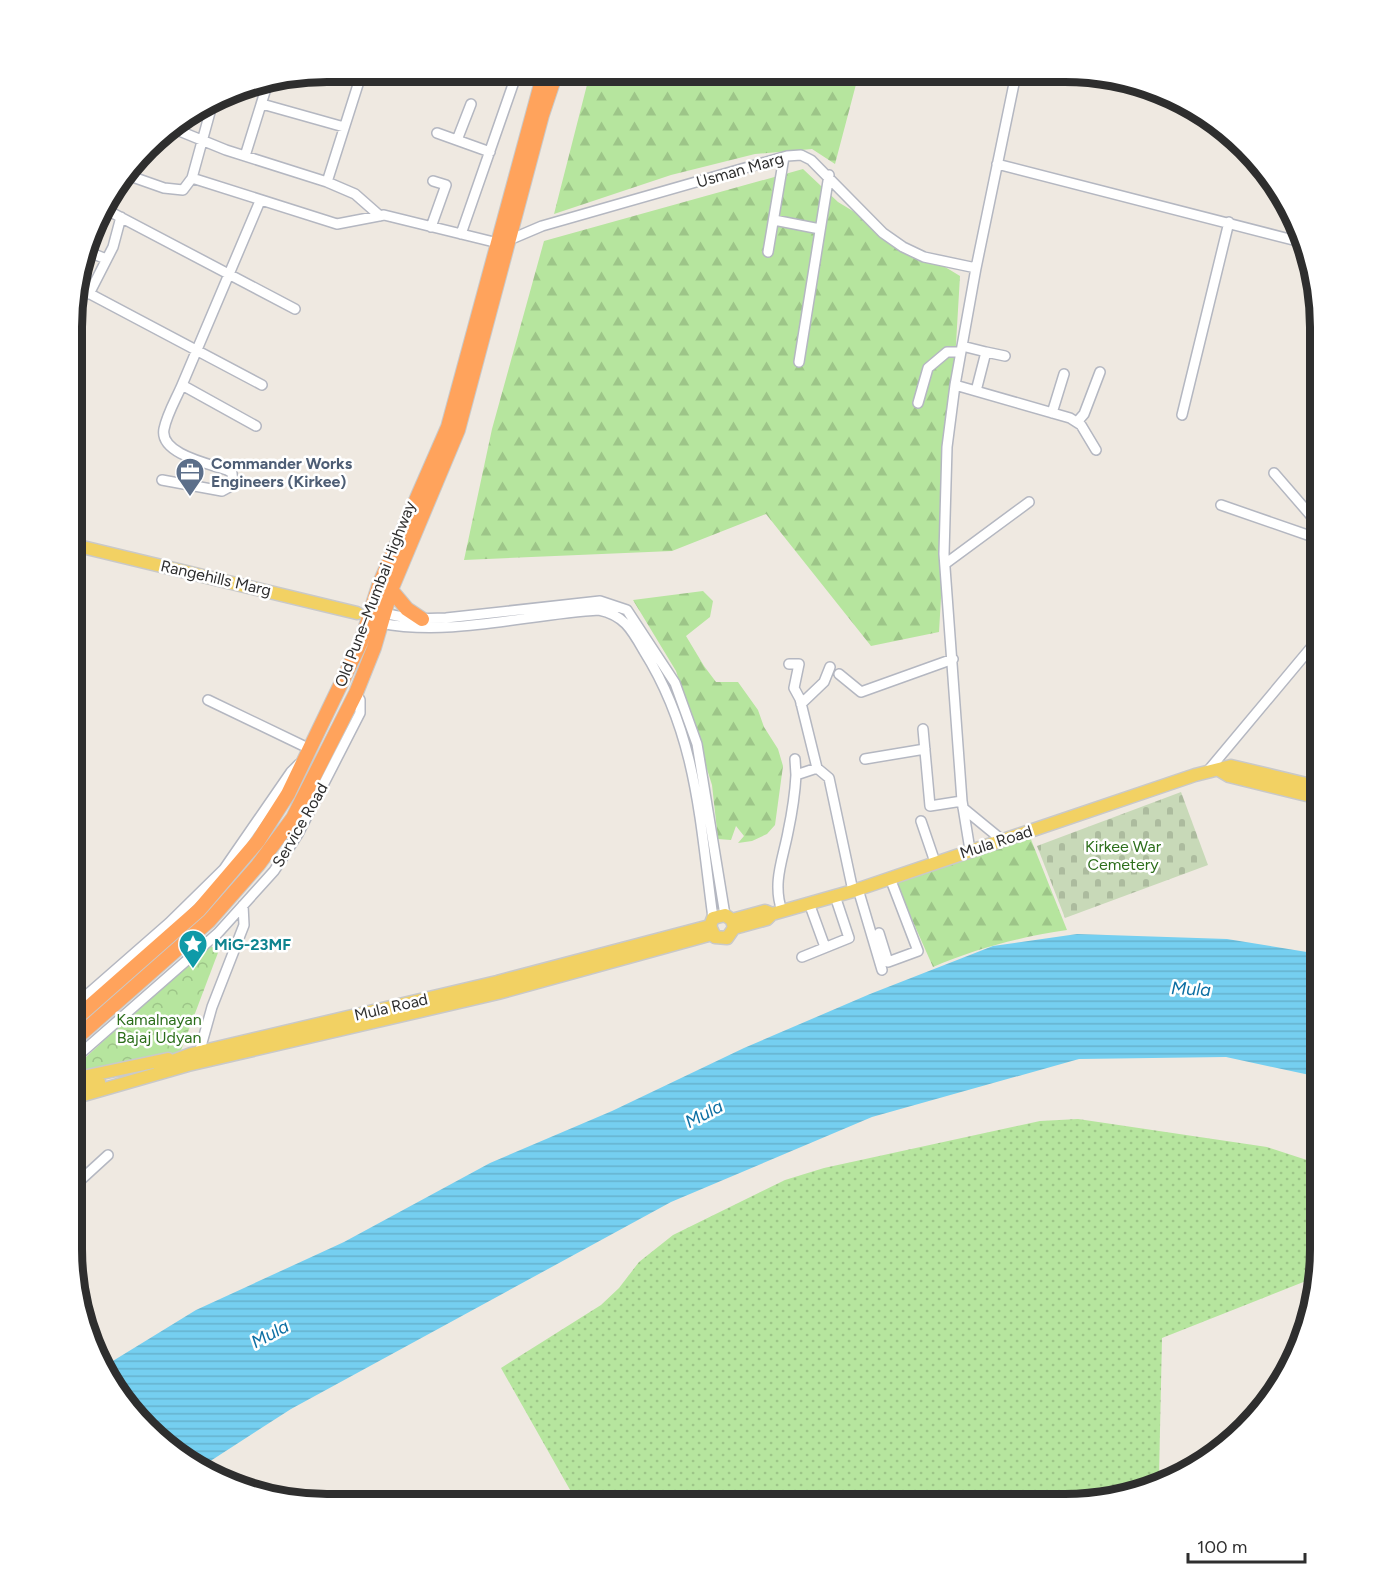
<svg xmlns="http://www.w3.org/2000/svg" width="1392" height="1577" viewBox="0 0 1392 1577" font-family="Figtree,sans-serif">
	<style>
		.grass { fill: url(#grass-dots) }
		.forest { fill: url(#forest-firs) }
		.cemetery { fill: url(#cemetery-stones) }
		.park { fill: url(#park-crowns) }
		.water { fill: url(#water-rules) }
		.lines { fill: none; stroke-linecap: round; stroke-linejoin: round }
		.minor-casing { stroke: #b4b7c1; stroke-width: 12 }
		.major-casing { stroke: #c9c9c9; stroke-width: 15 }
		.highway-casing { stroke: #c9c9c9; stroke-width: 16 }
		.minor { stroke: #fff; stroke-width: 9 }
		.major { stroke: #f2d163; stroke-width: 12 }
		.highway { stroke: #ffa35c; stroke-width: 14 }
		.labels { text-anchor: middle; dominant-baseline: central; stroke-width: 5; stroke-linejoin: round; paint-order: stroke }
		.street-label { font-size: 16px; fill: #2e2e2e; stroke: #fff }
		.service-label { font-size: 16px; font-weight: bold; fill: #4e5e75; stroke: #fff; text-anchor: start }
		.park-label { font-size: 16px; fill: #2c6e1b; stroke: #fff }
		.culture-label { font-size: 16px; font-weight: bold; fill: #0d838f; stroke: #fff; text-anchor: start }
		.water-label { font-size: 18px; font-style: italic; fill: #0d6fa3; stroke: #fff }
		.rim { fill: none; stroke: #2e2e2e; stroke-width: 8 }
	</style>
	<defs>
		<pattern id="grass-dots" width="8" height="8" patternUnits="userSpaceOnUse" patternTransform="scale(1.5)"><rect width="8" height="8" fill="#b6e59e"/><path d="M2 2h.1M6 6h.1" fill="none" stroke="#9dc588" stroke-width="1.8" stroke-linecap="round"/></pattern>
		<pattern id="forest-firs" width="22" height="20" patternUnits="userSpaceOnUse" patternTransform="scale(1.5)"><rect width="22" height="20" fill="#b6e59e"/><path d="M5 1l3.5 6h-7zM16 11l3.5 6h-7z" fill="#9dc588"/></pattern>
		<pattern id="cemetery-stones" width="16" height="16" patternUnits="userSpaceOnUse" patternTransform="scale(1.5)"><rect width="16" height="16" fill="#c8d9b8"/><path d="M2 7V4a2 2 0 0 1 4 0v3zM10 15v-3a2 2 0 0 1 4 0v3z" fill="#acbb9e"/></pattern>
		<pattern id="park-crowns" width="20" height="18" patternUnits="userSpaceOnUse" patternTransform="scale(1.5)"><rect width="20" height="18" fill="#b6e59e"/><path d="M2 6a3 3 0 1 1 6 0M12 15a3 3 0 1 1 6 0" fill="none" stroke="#9dc588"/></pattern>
		<pattern id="water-rules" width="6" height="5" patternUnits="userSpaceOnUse" patternTransform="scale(1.5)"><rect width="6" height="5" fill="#75cff0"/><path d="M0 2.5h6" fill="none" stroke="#66b2ce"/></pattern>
	</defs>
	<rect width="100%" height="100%" fill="#efe9e1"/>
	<path class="grass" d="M1078,1119L1267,1147L1319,1164V1265L1316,1277L1162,1338L1159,1476H1149V1490L1080,1504H578L501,1368L601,1305L619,1288L639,1262L673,1235L785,1180L824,1168L1040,1121Z"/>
	<path class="forest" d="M590,73H859L835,164L812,149L755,154L671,175L554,214Z
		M803,169L838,202L960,276L939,632L871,646L766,514L672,551L464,560L492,429L544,241Z
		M703,591L713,601L710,617L686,636L704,666L716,682H738L758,710L764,727L778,749L783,766L775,825L767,834L752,841L738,843L744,836L736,826L731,840L718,839L712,785L676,671L633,600Z
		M1030,837L1067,930C1020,937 977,948 933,967L895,881Z"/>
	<path class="cemetery" d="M1181,792L1208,865L1065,918L1037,846Z"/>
	<path class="park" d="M208,945L219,950L180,1053L73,1073V1069Z"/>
	<path class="water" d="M1077,934L1227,939L1319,954V1077L1226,1057L1079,1059L872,1117L671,1202L291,1409L198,1469L115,1391L103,1367L196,1310L344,1242L490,1163L612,1111L744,1048L870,994L993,946Z"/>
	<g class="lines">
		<g class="minor-casing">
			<path id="minor" d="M262,104L344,127
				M172,128L226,150L327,182L355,194L380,216
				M437,133L490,152
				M457,140L471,104
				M245,156L268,82
				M997,164L1305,243
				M127,175L164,188L183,190L192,178L212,105
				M192,178L337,224L384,215L498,243
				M327,182L362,72
				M103,208L295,309
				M774,220L820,229
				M431,227L446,185L433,181
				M461,234L517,73
				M509,240L542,226L787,156L801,155L811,160L883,233L903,247L924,257L976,268
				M89,252L106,259
				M768,252L784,157
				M77,287L262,385
				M89,294L113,247L121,217
				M962,346L986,352
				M799,362L829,175
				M955,385L1070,418L1081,425L1096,450
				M976,391L986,352L1005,356
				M918,403L928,368L947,352H961
				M1052,413L1064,374
				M1182,415L1229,222
				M1077,422L1084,414L1100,372
				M256,426L182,385L260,201
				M1274,473L1319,525
				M162,480L222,491L233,485L232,473L227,470C210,464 159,454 164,429C167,414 176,399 182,385
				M1221,505L1319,539
				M945,564L1029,502
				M383,613L412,619L446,618L600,601L627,610L675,683L697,744L725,915
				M380,623C452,637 527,614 599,610C624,615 632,630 644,651C697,735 700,822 713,918
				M789,664H799L794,688L800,699L817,768L829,778L853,891
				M839,674L861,692L953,659
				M208,700L310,749
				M801,704L824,682L830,667
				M923,729L930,806L962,801
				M795,759L796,775
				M865,759L925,749
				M1207,772L1319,638
				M963,808L1002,840
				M921,821L935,862
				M970,850L962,801L944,554L947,447L955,385L976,268L1016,74
				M858,889L882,970
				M809,903L825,947
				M782,911C772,883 783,859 788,832C792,813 795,794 796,775L817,768
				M879,933L888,962L918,951L890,878
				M802,957L849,938L835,896
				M73,1007L169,923L224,869L291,772L299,764
				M198,1057L212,1007L244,925L243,905
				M73,1060L218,933L274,871L298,834L360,713V700L356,693
				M73,1187L108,1155"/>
		</g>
		<g class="major-casing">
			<path id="major" d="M74,545L357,613
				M1219,770L1229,776L1319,798
				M732,920L765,911L772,914
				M734,928L732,920L725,915L713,918L710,926L715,937L727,938L734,928L767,919L772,914L853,891L1195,775L1231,766L1319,787
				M159,1066L191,1054L497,982L706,927
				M73,1079L168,1059
				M73,1088L99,1082
				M73,1098L188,1065L498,993L712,934"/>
		</g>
		<g class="highway-casing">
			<path id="highway" d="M391,590L407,609L422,619
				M73,1021L199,910L258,841L288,794L361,642L379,585L448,427L544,73
				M73,1041L209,921L258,865L293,818L356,693L374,648L391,590L458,430L542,115L556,73"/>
		</g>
		<use href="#minor" class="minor"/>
		<use href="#major" class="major"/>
		<use href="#highway" class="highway"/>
	</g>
	<defs>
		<g id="office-pin" transform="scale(1.5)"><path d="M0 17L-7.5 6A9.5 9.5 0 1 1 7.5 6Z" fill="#5c6f8a" stroke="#fff"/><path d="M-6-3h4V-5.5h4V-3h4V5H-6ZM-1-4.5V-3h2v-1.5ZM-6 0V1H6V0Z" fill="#fff"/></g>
		<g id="sight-pin" transform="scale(1.5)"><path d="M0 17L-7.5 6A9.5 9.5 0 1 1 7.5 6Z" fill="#0f9aa8" stroke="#fff"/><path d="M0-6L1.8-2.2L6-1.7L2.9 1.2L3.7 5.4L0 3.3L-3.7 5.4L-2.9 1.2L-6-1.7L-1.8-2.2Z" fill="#fff"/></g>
	</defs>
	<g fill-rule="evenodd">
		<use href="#office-pin" x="190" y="472"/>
		<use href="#sight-pin" x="193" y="944"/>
	</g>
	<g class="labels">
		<g class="street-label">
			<text transform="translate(740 170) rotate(-16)">Usman Marg</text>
			<text transform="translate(216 578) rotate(13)">Rangehills Marg</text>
			<text transform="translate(375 594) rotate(-69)">Old Pune–Mumbai Highway</text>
			<text transform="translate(300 825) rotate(-60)">Service Road</text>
			<text transform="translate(996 842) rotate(-18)">Mula Road</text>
			<text transform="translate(391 1007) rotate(-13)">Mula Road</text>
		</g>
		<g class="service-label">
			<text x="211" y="463">Commander Works<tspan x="211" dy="18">Engineers (Kirkee)</tspan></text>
		</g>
		<g class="park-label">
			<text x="1123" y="846">Kirkee War<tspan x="1123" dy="18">Cemetery</tspan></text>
			<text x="159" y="1019">Kamalnayan<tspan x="159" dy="18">Bajaj Udyan</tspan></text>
		</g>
		<g class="culture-label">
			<text x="214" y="944">MiG-23MF</text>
		</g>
		<g class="water-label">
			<text transform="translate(1191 989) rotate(3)">Mula</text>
			<text transform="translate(704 1114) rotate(-27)">Mula</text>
			<text transform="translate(270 1334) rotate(-28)">Mula</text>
		</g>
	</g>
	<path d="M0 0H1392V1577H0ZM327 82H1065A245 245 0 0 1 1310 327V1249A245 245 0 0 1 1065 1494H327A245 245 0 0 1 82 1249V327A245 245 0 0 1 327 82Z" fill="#fff" fill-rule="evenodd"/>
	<path class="rim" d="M327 82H1065A245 245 0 0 1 1310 327V1249A245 245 0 0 1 1065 1494H327A245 245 0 0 1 82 1249V327A245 245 0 0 1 327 82Z"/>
	<path d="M1188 1553v9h117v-9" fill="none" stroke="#2e2e2e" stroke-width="3"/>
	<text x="1197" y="1553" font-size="18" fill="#2e2e2e" stroke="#ffffff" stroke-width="4.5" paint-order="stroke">100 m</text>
</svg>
